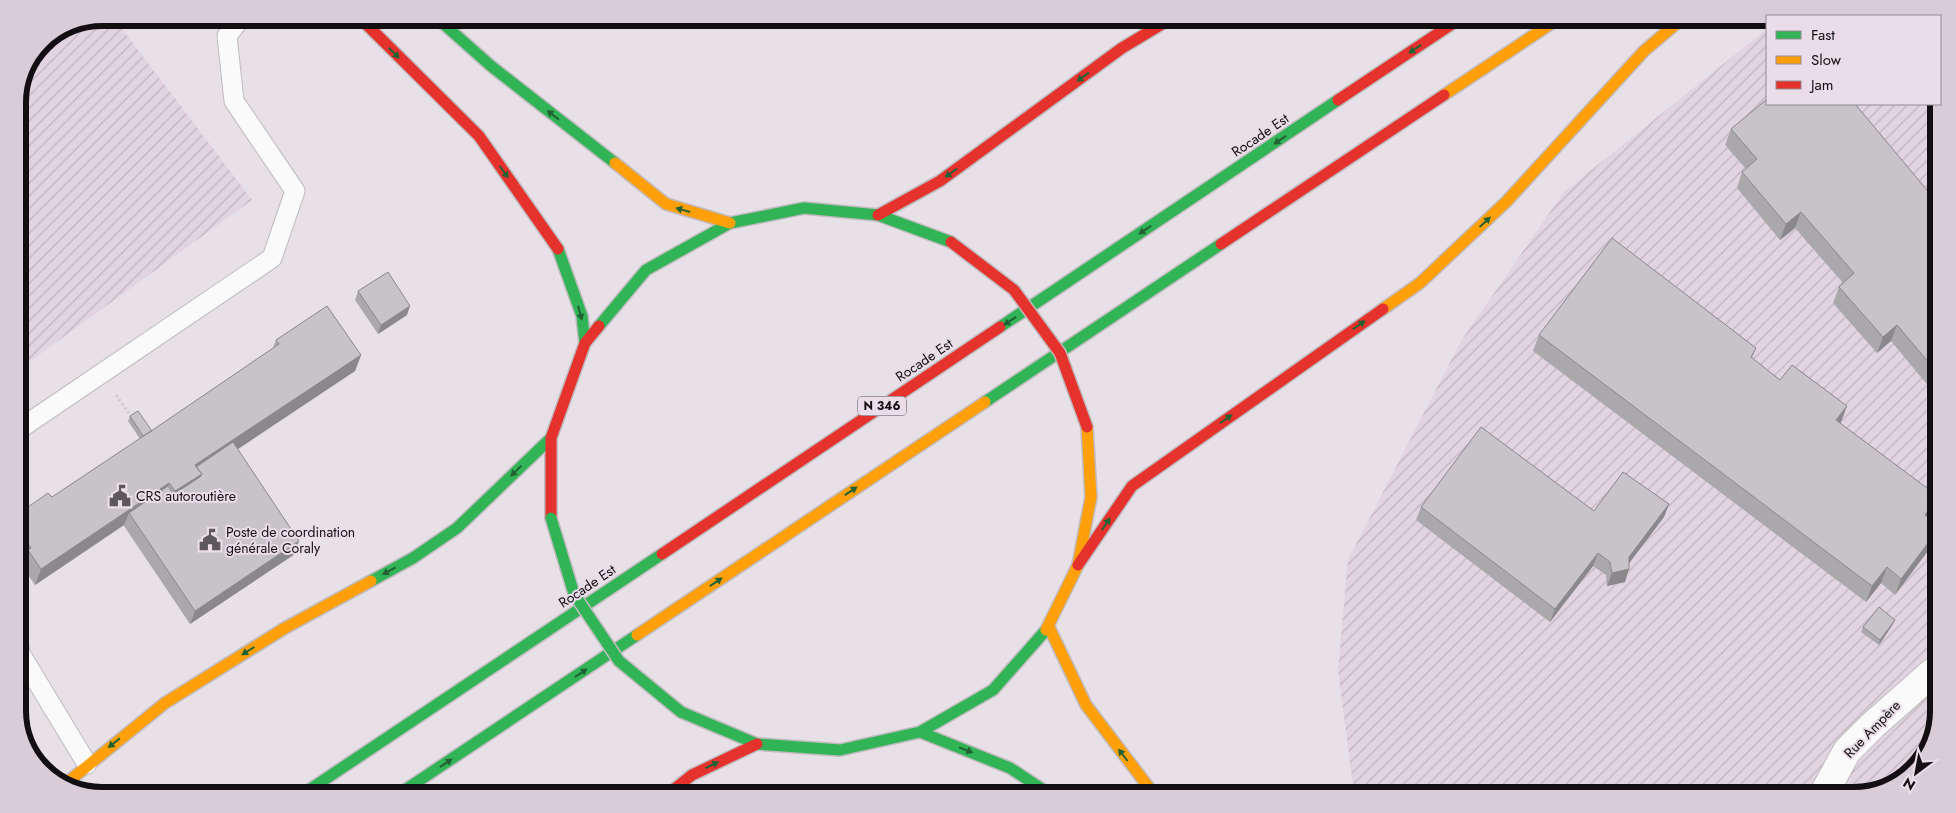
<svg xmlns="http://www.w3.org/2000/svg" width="1956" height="813" viewBox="0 0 1956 813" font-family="Jost,sans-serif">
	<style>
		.industrial { fill: url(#industrial-furrows) }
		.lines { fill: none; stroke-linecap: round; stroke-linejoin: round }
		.lane-casing { stroke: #bfbbbf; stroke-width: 21 }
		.street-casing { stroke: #bfbbbf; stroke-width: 30 }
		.fast-casing { stroke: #bfbbbf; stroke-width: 14 }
		.slow-casing { stroke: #bfbbbf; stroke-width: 14 }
		.jam-casing { stroke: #bfbbbf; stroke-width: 14 }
		.path { stroke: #cecccd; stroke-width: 3; stroke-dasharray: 2.5 2.5; stroke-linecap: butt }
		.lane { stroke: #fbfafb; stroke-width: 19 }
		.street { stroke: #fbfafb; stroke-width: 28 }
		.fast { stroke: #30b455; stroke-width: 11 }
		.slow { stroke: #ff9f0a; stroke-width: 11 }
		.jam { stroke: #e5322d; stroke-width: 11 }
		.fast-bridge-casing { stroke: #bfbbbf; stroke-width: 14; stroke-linecap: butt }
		.jam-bridge-casing { stroke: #bfbbbf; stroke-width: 14; stroke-linecap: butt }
		.fast-bridge { stroke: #30b455; stroke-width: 11 }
		.jam-bridge { stroke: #e5322d; stroke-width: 11 }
		.wall { fill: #aba8ac }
		.shaded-wall { fill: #8b888c }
		.building { fill: #c7c3c8; stroke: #8b888c }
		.oneway { fill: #216134 }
		.labels { text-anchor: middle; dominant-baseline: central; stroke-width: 4; stroke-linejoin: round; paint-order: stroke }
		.shield { fill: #eadde8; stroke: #534c52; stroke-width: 1 }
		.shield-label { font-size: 12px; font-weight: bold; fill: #120e12 }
		.street-label { font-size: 14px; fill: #120e12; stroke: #eadde8 }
		.poi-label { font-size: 14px; fill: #120e12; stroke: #eadde8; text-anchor: start }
		.rim { fill: none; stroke: #120e12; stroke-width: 6 }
	</style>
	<defs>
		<pattern id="industrial-furrows" width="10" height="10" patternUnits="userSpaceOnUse" patternTransform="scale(1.25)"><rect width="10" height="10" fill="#e1d3df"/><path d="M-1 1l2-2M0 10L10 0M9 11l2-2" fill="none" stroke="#c0b4be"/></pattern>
	</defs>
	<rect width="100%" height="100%" fill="#e7e0e6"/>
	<path class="industrial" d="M102,18H114L252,200L18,370V97L43,42L70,24Z
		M1767,29V104H1938L1932,743L1901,781L1854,795L1354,794L1338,670L1348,560L1461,341L1564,192Z"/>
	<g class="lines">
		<g class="lane-casing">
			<path id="lane" d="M18,433L24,426L272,258L295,191L234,101L227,36L241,18
				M18,645L21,655L87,764"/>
		</g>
		<g class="street-casing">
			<path id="street" d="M1823,795L1847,751L1873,725L1933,672"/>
		</g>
		<g class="fast-casing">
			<path id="fast" d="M438,19L491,66L615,163
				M558,249L582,316L585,343
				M599,326L646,270L730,223L804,208L878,215L951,242
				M1000,327L1338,100
				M985,402L1221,244
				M371,581L413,558L457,528L551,438
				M681,712L757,744L840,750L920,732L993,690L1046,630
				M920,732L1010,768L1048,793
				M309,790L662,554
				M405,790L637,635"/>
		</g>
		<g class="slow-casing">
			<path id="slow" d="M1444,95L1552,23
				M615,163L666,204L730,223
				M1383,309L1420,283L1507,201L1644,51L1677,23
				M1049,627L1086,705L1153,793
				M1046,630L1078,565L1091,497L1087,427
				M637,635L985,402
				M64,785L165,703L285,628L371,581"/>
		</g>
		<g class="jam-casing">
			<path id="jam" d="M360,18L479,136L558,249
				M1338,100L1455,22
				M878,215L940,181L1122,48L1167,21
				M1221,244L1444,95
				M551,518V438L585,343L599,326
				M662,554L1000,327
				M1078,565L1132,486L1383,309
				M672,791L692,775L757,744"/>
		</g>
		<path class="path" d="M116,395L132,418"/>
		<use href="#lane" class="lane"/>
		<use href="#street" class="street"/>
		<use href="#fast" class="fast"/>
		<use href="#slow" class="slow"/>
		<use href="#jam" class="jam"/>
		<g class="fast-bridge-casing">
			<path id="fast-bridge" d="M551,518L574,594L619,661L681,712"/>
		</g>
		<g class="jam-bridge-casing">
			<path id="jam-bridge" d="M951,242L1014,290L1060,353L1087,427"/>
		</g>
		<use href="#fast-bridge" class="fast-bridge"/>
		<use href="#jam-bridge" class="jam-bridge"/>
	</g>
	<path class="wall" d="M1731,129L1937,202L1935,394L1891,341L1877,353L1833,303L1839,287L1843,283L1795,228L1780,240L1737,188L1742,172L1746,169L1725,145Z
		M358,291L407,315L378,334L355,300Z
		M1539,335L1756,348L1752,358L1780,380L1847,406L1840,423L1932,513L1929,518L1895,595L1881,583L1866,602L1533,351Z
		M276,340L361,355L355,371L238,449L295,554L190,624L124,526V525L35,585L22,566L24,562L18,554V514L52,497L140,439L128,421L130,416L152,431L273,348Z
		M1669,504L1664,517L1629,563L1625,582L1607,586L1606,575L1593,566L1550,622L1416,520L1421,507L1594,511Z
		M1893,624L1879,645L1861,632L1863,627Z"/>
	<path class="shaded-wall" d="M1801,212L1795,228L1780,240L1786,224Z
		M410,306L407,315L378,334L381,325Z
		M1897,325L1891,341L1877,353L1883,337Z
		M361,355L355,371L199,475L195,465Z
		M1847,406L1841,422L1830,436L1836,420Z
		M202,474L196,490L169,507L175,491Z
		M169,483L164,498L129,513L124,525L35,585L41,569Z
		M1934,502V507L1932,513L1919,531L1925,515Z
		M1669,504L1664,517L1624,570L1629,557Z
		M1934,535V543L1895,595L1901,579Z
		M299,541L295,554L190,624L195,611Z
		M1598,553L1593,566L1550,622L1555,609Z
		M1887,567L1881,583L1866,602L1872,586Z
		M1629,569L1625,582L1607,586L1612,573Z
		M1895,620L1893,624L1879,645L1880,640Z"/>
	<path class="building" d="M1767,99V104H1855L1937,202L1936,371L1897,325L1883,337L1839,287L1854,273L1801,212L1786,224L1742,172L1757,159L1731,129Z
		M1612,238L1756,348L1751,357L1780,380L1792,365L1847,406L1836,420L1935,494L1934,502L1925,515L1934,522V535L1901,579L1887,567L1872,586L1539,335Z
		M388,272L410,306L381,325L358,291Z
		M327,306L361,355L195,465L202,474L175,491L169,483L41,569L28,550L31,548L18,529V514L48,493L52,497L160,425L279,344L276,340Z
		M138,411L152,431L143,436L130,416Z
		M1481,427L1594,511L1623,472L1669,504L1629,557V569L1612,573L1610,562L1598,553L1555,609L1421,507Z
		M233,442L299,541L195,611L129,513L168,486L174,494L200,477L202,474L196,467Z
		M1879,607L1895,620L1880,640L1863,627Z"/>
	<defs><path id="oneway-solid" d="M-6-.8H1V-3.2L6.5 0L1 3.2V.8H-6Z" transform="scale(1.25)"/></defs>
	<g class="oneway">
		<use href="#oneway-solid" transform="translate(1415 49) rotate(146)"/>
		<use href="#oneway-solid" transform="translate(394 53) rotate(45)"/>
		<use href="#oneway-solid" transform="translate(1083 77) rotate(144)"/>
		<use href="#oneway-solid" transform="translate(553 115) rotate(-142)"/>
		<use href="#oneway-solid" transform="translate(1280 140) rotate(146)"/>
		<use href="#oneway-solid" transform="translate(504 172) rotate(54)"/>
		<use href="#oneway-solid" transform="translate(951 173) rotate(144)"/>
		<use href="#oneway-solid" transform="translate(683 210) rotate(-164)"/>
		<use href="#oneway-solid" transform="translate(1485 222) rotate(-43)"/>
		<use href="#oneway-solid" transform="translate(1145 230) rotate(146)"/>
		<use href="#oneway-solid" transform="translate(580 313) rotate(75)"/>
		<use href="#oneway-solid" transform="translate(1010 321) rotate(146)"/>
		<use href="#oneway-solid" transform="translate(1359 325) rotate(-35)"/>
		<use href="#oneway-solid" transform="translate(1226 419) rotate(-35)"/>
		<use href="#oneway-solid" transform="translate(516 471) rotate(136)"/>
		<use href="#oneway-solid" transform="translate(851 491) rotate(-34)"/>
		<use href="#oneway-solid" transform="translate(1106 524) rotate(-56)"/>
		<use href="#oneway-solid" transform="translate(389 571) rotate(151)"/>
		<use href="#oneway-solid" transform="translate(716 582) rotate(-34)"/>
		<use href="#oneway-solid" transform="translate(248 651) rotate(148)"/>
		<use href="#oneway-solid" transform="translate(581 673) rotate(-34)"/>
		<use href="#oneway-solid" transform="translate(114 743) rotate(142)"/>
		<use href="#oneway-solid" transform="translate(966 750) rotate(21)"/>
		<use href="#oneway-solid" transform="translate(1123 755) rotate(-127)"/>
		<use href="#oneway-solid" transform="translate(446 763) rotate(-34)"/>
		<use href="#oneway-solid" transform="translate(712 765) rotate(-25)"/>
	</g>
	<defs>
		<g id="civic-bare" transform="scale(1.725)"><path d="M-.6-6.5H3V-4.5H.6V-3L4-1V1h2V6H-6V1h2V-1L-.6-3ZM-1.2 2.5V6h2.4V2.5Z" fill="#5d585c" stroke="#eadde8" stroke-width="2.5" paint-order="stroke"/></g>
	</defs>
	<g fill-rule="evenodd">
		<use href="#civic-bare" x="120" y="496"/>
		<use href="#civic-bare" x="210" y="540"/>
	</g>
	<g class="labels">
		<rect class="shield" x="858" y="396.5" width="48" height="19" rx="4"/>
		<g class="shield-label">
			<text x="882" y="406">N 346</text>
		</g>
		<g class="street-label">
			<text transform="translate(1260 135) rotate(-34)">Rocade Est</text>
			<text transform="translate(924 360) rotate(-34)">Rocade Est</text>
			<text transform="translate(587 586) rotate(-34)">Rocade Est</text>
			<text transform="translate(1872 729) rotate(-46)">Rue Ampère</text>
		</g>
		<g class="poi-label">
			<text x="136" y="496">CRS autoroutière</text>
			<text x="226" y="532">Poste de coordination<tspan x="226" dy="16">générale Coraly</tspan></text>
		</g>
	</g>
	<path d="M0 0H1956V813H0ZM102 26H1854A76 76 0 0 1 1930 102V711A76 76 0 0 1 1854 787H102A76 76 0 0 1 26 711V102A76 76 0 0 1 102 26Z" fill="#d9ccd7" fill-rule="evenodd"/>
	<path class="rim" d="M102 26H1854A76 76 0 0 1 1930 102V711A76 76 0 0 1 1854 787H102A76 76 0 0 1 26 711V102A76 76 0 0 1 102 26Z"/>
	<rect x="1766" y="15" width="175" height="90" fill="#eadde8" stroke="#948a92"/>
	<rect x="1776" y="31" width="25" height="8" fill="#30b455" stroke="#948a92"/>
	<text x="1811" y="40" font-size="15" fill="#120e12">Fast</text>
	<rect x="1776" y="56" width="25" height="8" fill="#ff9f0a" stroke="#948a92"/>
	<text x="1811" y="65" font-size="15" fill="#120e12">Slow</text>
	<rect x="1776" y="81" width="25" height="8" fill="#e5322d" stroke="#948a92"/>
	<text x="1811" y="90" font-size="15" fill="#120e12">Jam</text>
	<g transform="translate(1916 773) rotate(212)" stroke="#eadde8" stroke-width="4" paint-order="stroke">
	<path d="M0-4L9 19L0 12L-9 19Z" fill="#120e12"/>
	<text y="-8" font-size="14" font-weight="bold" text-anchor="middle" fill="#120e12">N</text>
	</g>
</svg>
